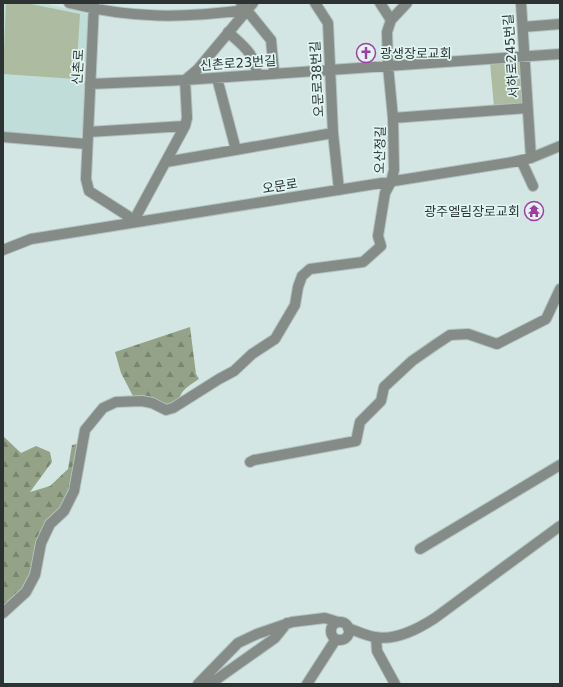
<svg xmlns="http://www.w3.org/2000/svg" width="563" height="687" viewBox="0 0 563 687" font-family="'DejaVu Sans','Noto Sans KR',sans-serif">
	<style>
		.built { fill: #c1ddd9 }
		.forest { fill: url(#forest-firs) }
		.green { fill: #adbba1 }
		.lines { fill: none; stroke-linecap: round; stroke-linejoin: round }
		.minor-casing { stroke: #b2c2c0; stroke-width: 12 }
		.minor { stroke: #858b87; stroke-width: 10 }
		.labels { text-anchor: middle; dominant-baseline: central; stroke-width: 3.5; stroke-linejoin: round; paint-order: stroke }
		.poi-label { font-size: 13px; fill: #2c3332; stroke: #e0f4f1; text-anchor: start }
		.street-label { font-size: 13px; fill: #2c3332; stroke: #e0f4f1 }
	</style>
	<defs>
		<pattern id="forest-firs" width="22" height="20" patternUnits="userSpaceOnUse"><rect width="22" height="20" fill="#94a387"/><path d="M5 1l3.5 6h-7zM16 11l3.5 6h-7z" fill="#79856f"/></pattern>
	</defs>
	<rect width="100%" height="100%" fill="#d3e6e4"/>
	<path class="built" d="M3,3H43L85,13L89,18L83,134L80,137L3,132Z"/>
	<path class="forest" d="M190,327L196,374L199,379C190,385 180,390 179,401L168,407L134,398L121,373L115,352Z
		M3,436L21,453L36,446L50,452L52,462L30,492L50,486L68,469L72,445L80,443L70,490L22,590L3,608Z"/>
	<path class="green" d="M6,3H26L80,14L76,79L3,74Z
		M520,61L523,104L494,107L490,63Z"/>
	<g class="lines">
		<g class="minor-casing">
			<path id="minor" d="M69,3C132,19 183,18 246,10
				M94,3L86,179L89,191L128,216L133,222L185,126L187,118L185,80L198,69L253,3
				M241,3L271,40L274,73
				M315,3L328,23L333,133L339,190
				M380,3L391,20
				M521,3L531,158
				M523,27L560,24
				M228,32C243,46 255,53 257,75
				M217,78L236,150
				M90,84L185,80L560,54
				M393,118L527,108
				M88,132L185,126
				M3,137L87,144
				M521,160L533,186
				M166,162L333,133
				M3,250L31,239L513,162L531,158L560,146
				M250,462L254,460L356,441L360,422L381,401L384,387L412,361L435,345L450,335L468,334L497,344L546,319L560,289
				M420,549L560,465
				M3,613L26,592L35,575L41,543L50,524L64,511L74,491L85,430L103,408L116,402L142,401L152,403L166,410L173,408L219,379L234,371L252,354L275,339L295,305L298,287L302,276L310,269L363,262L381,246L378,236L385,193L391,182L394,170L393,118L388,66L387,32L391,20L407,3
				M331 631a9 9 0 1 1 18 0a9 9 0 1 1-18 0Z
				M348,628C357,631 366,636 375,637C396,641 418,629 435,618L560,526
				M376,637L377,651L395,684
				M198,684L238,643L257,634L292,622L325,618L338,622
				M210,684L275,638L287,623
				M307,684L336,639"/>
		</g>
		<use href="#minor" class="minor"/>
	</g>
	<defs>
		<g id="church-ring" transform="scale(1)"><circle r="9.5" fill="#e0f4f1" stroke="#a03da4" stroke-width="1.5"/><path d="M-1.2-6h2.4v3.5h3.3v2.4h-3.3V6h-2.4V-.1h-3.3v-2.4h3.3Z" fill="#a03da4"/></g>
		<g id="temple-ring" transform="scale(1)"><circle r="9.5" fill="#e0f4f1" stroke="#a03da4" stroke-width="1.5"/><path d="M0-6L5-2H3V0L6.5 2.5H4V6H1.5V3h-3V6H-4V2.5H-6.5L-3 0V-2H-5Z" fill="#a03da4"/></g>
	</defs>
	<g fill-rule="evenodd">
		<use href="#church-ring" x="366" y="53"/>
		<use href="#temple-ring" x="534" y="211"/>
	</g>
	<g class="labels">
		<g class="poi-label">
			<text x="380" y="53">광생장로교회</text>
			<text x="520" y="211" text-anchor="end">광주엘림장로교회</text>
		</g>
		<g class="street-label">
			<text transform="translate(511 56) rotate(-94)">서하로245번길</text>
			<text transform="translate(238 63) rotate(-4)">신촌로23번길</text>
			<text transform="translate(78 67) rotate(-87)">신촌로</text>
			<text transform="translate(317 79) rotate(-93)">오문로38번길</text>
			<text transform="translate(380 150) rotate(-89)">오산정길</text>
			<text transform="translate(280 186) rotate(-9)">오문로</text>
		</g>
	</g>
	<rect width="563" height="687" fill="none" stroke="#2c3332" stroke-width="8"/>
</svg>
